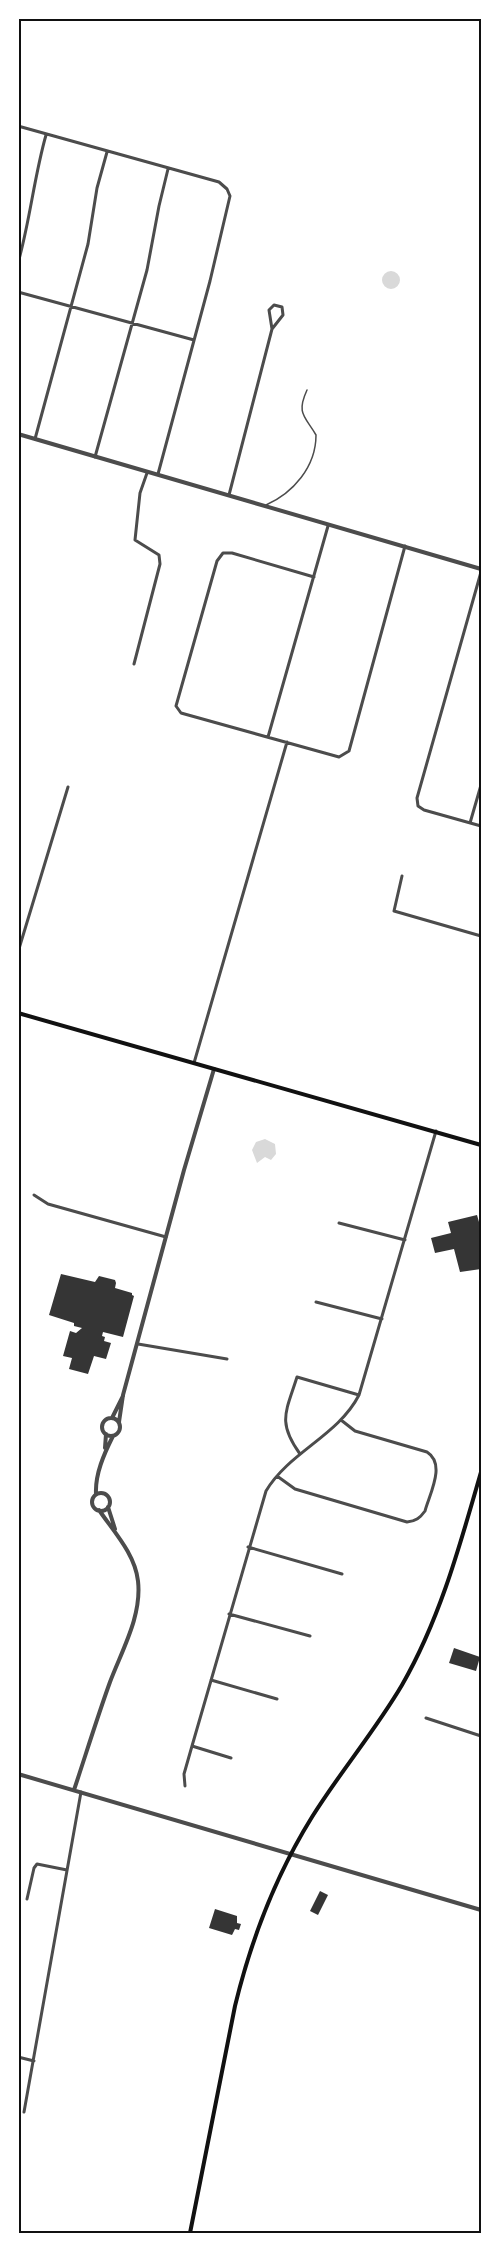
<svg xmlns="http://www.w3.org/2000/svg" width="499" height="2251" viewBox="0 0 499 2251" font-family="Rubik,sans-serif">
	<style>
		.water { fill: #d9d9d9 }
		.building { fill: #353535 }
		.lines { fill: none; stroke-linecap: round; stroke-linejoin: round }
		.service { stroke: #4c4c4c; stroke-width: 1.5 }
		.minor { stroke: #4c4c4c; stroke-width: 3 }
		.tertiary { stroke: #4c4c4c; stroke-width: 4 }
		.secondary { stroke: #111; stroke-width: 4 }
		.neatline { fill: none; stroke: #111; stroke-width: 2 }
	</style>
	<rect width="100%" height="100%" fill="#fff"/>
	<path class="water" d="M382 280a9 9 0 1 1 18 0a9 9 0 1 1-18 0Z
		M265,1139L275,1144L276,1154L271,1160L265,1157L257,1163L252,1150L256,1142Z"/>
	<path class="building" d="M477,1215L479,1222H481V1269L460,1272L454,1249L435,1253L431,1238L451,1233L448,1222Z
		M61,1274L95,1282L99,1276L115,1280L116,1283L115,1288L132,1293V1295L134,1296L123,1337L103,1332L102,1336L105,1337L104,1341L111,1343L106,1359L94,1356L88,1374L69,1369L72,1358L63,1356L70,1331L76,1333L82,1328L74,1326V1323L49,1315Z
		M454,1648L480,1657L476,1671L449,1663Z
		M320,1891L328,1895L318,1915L310,1911Z
		M215,1909L237,1916V1923L241,1924L239,1930L235,1929L232,1935L209,1928Z"/>
	<g class="lines">
		<path class="service" d="M266,505C293,493 316,467 316,435C305,416 296,414 307,390"/>
		<path class="minor" d="M18,126L219,182L227,189L230,196L210,281L158,474
			M18,263C30,221 34,177 46,135
			M18,292L194,340
			M35,439L88,244L97,188L107,152
			M95,457L147,270L159,206L168,169
			M229,495L272,329L283,315L282,307L274,305L269,310L272,329
			M481,572L417,798L418,806L424,810L481,826
			M314,577L232,553H223L217,561L176,706L181,713L339,757L349,751L405,546
			M134,664L160,564L159,555L135,540L140,493L147,473
			M268,737L328,526
			M470,823L481,785
			M402,876L394,911L481,936
			M18,952L68,787
			M194,1063L287,742
			M34,1195L48,1204L166,1237
			M339,1223L405,1240
			M316,1302L382,1319
			M138,1344L227,1359
			M300,1454C277,1422 286,1412 297,1377L359,1395
			M277,1476L295,1489L407,1522C416,1521 420,1518 425,1511C430,1493 446,1464 427,1452L355,1431L341,1420
			M248,1547L342,1574
			M229,1614L310,1636
			M211,1680L277,1699
			M426,1718L481,1736
			M192,1746L231,1758
			M185,1786L184,1774L192,1746L266,1491C289,1452 338,1436 359,1395L436,1131
			M27,1899L34,1868L37,1864L67,1870
			M18,2057L34,2061
			M24,2112L81,1792"/>
		<path class="tertiary" d="M18,434L481,569
			M112,1418L123,1396
			M102 1427a9 9 0 1 1 18 0a9 9 0 1 1-18 0Z
			M119,1422L123,1395L184,1170L214,1069
			M105,1448L106,1434
			M92 1502a9 9 0 1 1 18 0a9 9 0 1 1-18 0Z
			M96,1494C95,1474 104,1454 113,1436
			M108,1507L115,1529
			M18,1774L481,1910
			M74,1790C86,1754 97,1718 110,1682C122,1650 142,1616 138,1581C135,1554 114,1532 99,1510"/>
		<path class="secondary" d="M18,1013L481,1145
			M190,2233L235,2006C251,1940 276,1875 312,1817C340,1772 375,1731 402,1685C440,1619 460,1545 481,1472"/>
	</g>
	<rect width="499" height="2251" fill="none" stroke="#ffffff" stroke-width="39"/>
	<rect x="20" y="20" width="460" height="2212" class="neatline"/>
</svg>
